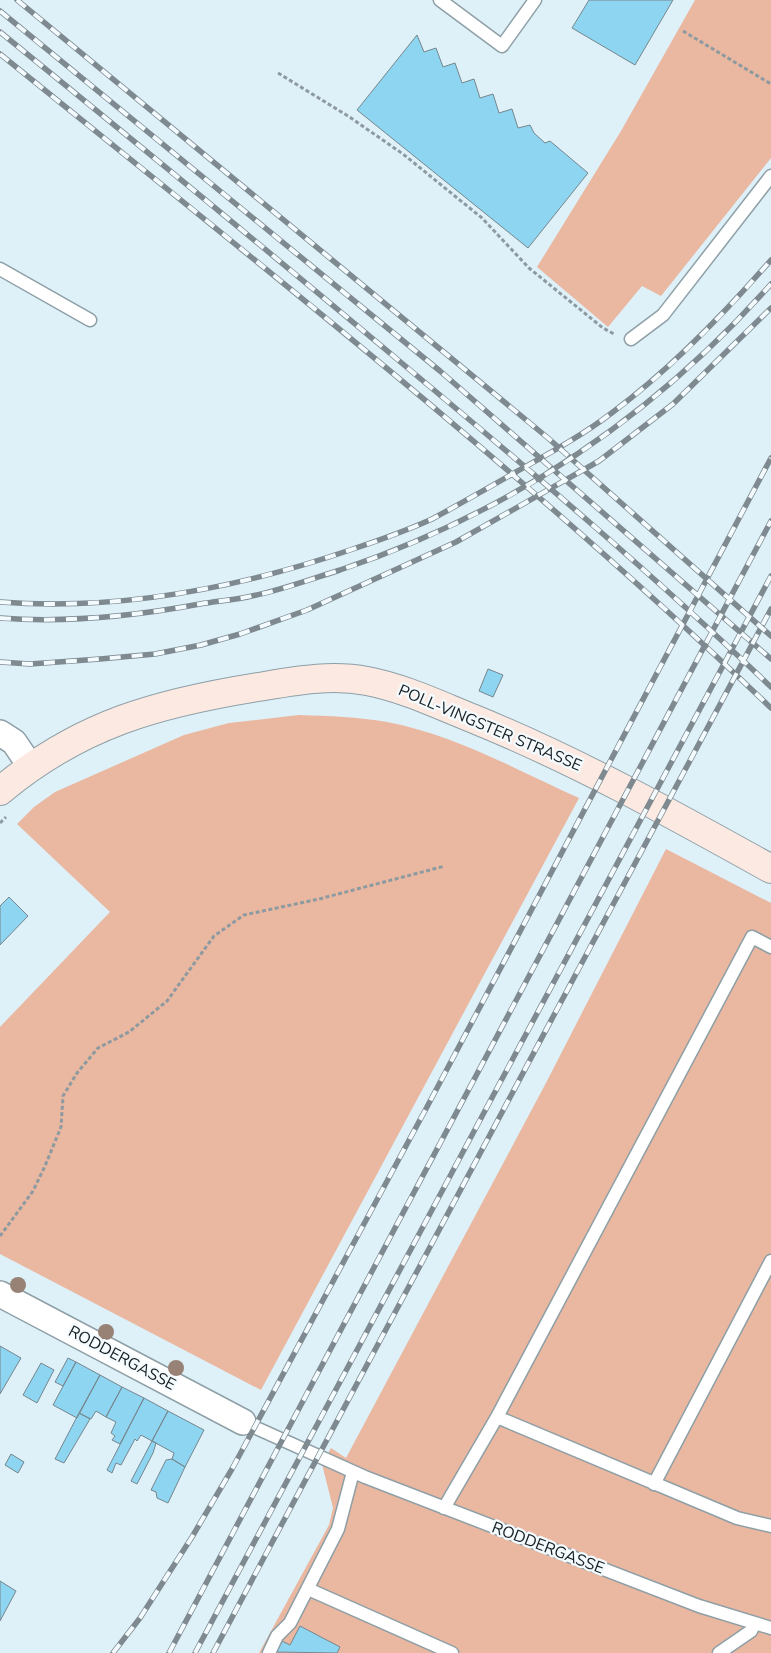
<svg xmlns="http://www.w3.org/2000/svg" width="771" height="1653" viewBox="0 0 771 1653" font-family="'Nunito Sans',sans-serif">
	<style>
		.green { fill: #eab7a0 }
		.building { fill: #8dd5f1; stroke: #76868d }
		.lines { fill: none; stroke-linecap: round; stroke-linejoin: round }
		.lane-casing { stroke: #8e9fa6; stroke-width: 15 }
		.street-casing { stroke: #8e9fa6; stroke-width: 28 }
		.secondary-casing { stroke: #8e9fa6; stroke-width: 30 }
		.path { stroke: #8d9aa0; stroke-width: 3; stroke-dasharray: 4 2.5; stroke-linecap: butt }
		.lane { stroke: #fff; stroke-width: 12 }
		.street { stroke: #fff; stroke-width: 25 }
		.secondary { stroke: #fceae2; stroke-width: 28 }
		.rail-casing { stroke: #7e8a90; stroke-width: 5.5 }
		.rail { stroke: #f4fbfe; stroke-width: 4; stroke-dasharray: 11; stroke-linecap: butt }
		.tree { fill: #988275 }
		.labels { text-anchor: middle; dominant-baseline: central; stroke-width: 4.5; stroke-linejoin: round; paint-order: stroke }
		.street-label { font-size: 16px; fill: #181e21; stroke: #f4fbfe }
	</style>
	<rect width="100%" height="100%" fill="#def0f8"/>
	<path class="green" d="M695,0H771V158L661,296L642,286L608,327L537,267L621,131Z
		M299,715C329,716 358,717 387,722C455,735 517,770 579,798L261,1390L0,1254V1027L110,912L17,824L34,807L55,792L184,735L229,723Z
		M666,849L771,903V1653H259L329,1525L333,1508L322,1464L331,1448L346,1458L547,1081Z"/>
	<path class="building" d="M589,0H673L635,65L572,28Z
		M417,35L424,52L436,48L443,67L455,63L462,83L474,79L480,98L493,94L499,113L512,109L518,128L530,125L534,133L545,143L550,141L588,173L528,248L357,110Z
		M488,669L503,675L493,697L479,691Z
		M9,897L28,916L0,945V906Z
		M0,1346L21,1358L0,1394Z
		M68,1358L76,1362L63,1386L55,1382Z
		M76,1362L100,1375L77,1418L53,1405Z
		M41,1363L54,1370L37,1403L23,1395Z
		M100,1375L122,1387L106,1417L96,1411L91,1419L79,1413Z
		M122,1387L144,1398L120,1444L112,1440L115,1436L111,1433L116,1422L106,1417Z
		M144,1398L168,1411L152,1441L141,1435L137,1441L135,1439L121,1465L116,1463L112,1473L107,1470Z
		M168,1411L204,1430L185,1467L172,1459L174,1453L152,1441Z
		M79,1413L90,1419L64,1463L55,1459Z
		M152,1441L156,1443L153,1453L137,1484L131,1481Z
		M11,1454L24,1462L18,1473L5,1465Z
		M172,1459L185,1467L168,1503L157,1498L156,1492L151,1490L166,1460Z
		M0,1581L16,1591L0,1621Z
		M300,1626L340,1647L337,1653L276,1652L282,1641L290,1645Z"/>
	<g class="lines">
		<g class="lane-casing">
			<path id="lane" d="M440,0L502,46L535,0
				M0,269L90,320
				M631,339L663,315L771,176
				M497,1417L737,1518L771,1526
				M243,1422L365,1477L699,1606L771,1628
				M654,1484L771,1261
				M444,1508L497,1417L752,937L771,947
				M308,1589L452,1653
				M269,1653L277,1636L290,1623L338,1529L353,1472
				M719,1653L751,1631L755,1623"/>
		</g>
		<g class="street-casing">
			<path id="street" d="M0,733L14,742L31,767
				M0,1294L243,1422"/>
		</g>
		<g class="secondary-casing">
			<path id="secondary" d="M0,791C80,724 158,703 258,687C295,681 330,674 367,681C404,688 439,705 474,719C577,761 674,815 771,869"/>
		</g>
		<path class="path" d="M683,31L771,84
			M278,73L348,116L403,154L482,218L529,268L603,328L614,334
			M0,823L6,817
			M0,1236L33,1191L45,1166L61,1127L63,1096L77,1073L98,1048L129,1032L167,1001L214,936L244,915L319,899L445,866"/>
		<use href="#lane" class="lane"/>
		<use href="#street" class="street"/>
		<use href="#secondary" class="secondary"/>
		<g class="rail-casing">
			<path id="rail" d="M17,0L548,438L771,636
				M0,11L440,371L771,659
				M0,32C139,145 278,259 416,375C537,476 657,578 771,687
				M0,54C262,266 528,475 771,708
				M0,602C118,611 239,588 350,550C377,541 406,531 432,519C460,504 488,488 516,472C550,453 583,435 613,412C672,368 723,315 771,260
				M0,618C66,623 135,616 200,604C217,601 235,600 252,596C282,590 311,579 340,570C510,513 652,418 771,284
				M0,662L30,664L100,659L155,654L201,645L240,634L307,610L456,542L599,461L673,404L771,308
				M113,1653L140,1618L192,1537L232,1469L428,1105L771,458
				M169,1653L771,521
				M195,1653L771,576
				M213,1653L771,609"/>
		</g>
		<use href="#rail" class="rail"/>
	</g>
	<g class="tree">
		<circle cx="18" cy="1285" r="8"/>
		<circle cx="106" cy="1332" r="8"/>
		<circle cx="176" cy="1368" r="8"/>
	</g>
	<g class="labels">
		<g class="street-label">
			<text transform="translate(490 728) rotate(23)">POLL-VINGSTER STRASSE</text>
			<text transform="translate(122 1358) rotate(28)">RODDERGASSE</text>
			<text transform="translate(548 1548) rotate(21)">RODDERGASSE</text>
		</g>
	</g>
</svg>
